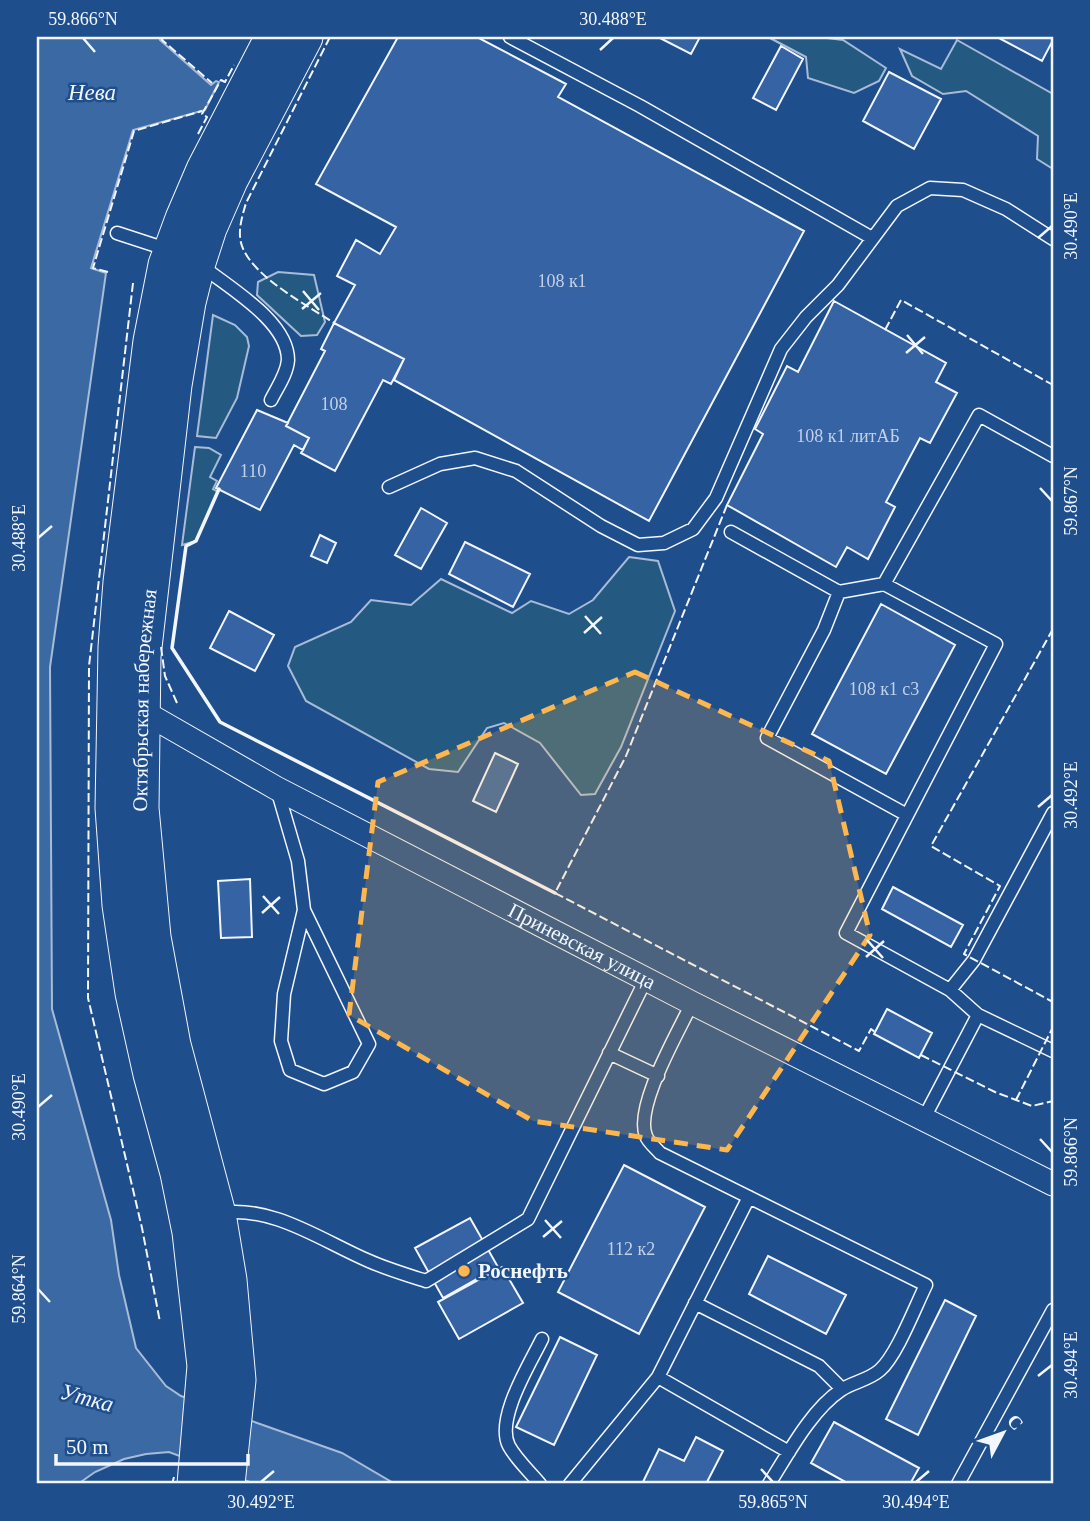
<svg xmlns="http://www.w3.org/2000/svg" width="1090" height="1521" viewBox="0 0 1090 1521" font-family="Georgia,serif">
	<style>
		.green { fill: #245a82; stroke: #a8bbd7; stroke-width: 2 }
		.water { fill: #3b69a3; stroke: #a8bbd7; stroke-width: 2 }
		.building { fill: #3563a3; stroke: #f2f6ff; stroke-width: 2 }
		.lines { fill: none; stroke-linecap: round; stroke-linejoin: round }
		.service-casing { stroke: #f2f6ff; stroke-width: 15 }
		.minor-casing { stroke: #f2f6ff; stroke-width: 25 }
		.primary-casing { stroke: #f2f6ff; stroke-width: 39 }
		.service { stroke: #1f4e8c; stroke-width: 12 }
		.minor { stroke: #1f4e8c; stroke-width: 23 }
		.primary { stroke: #1f4e8c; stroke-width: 37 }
		.fence { stroke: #f2f6ff; stroke-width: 2; stroke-dasharray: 9 3.5; stroke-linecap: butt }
		.wall { stroke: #f2f6ff; stroke-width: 3.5 }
		.marked { fill: #ffb74d; fill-opacity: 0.2; stroke: #ffb74d; stroke-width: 5; stroke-dasharray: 14 9; stroke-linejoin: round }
		.ticks { fill: none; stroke: #f2f6ff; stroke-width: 2.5 }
		.poi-dot { fill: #ffb74d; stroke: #1f4e8c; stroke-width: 2.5 }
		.labels { text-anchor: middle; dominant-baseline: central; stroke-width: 5; stroke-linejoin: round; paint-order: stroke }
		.number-label { font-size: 18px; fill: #c3d1e8 }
		.street-label { font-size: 21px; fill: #f2f6ff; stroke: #1f4e8c }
		.poi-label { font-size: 21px; font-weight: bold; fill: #f2f6ff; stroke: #1f4e8c; text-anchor: start }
		.water-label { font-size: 23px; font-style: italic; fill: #f2f6ff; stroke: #1f4e8c }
		.neatline { fill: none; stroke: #f2f6ff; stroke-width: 2.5 }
		.ticks-label { font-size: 18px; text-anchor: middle; fill: #f2f6ff }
	</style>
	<rect width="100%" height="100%" fill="#1f4e8c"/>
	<path class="green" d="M768,37H819L843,40L886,68L879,81L854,93L808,78L806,57Z
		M957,40L1053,94V169L1037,159L1038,136L966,91L943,94L912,76L900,49L941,69Z
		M278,272L314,275L325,322L317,335L301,336L257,295L258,282Z
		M213,315L235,325L247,337L249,346L237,398L216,438L197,436Z
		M195,447L209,448L221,455L210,477L217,481L213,489L218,492L196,541L182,545Z
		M629,557L658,561L675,611L621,747L595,794L581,795L540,743L504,723L487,728L458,772L429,769L306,701L288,666L295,647L351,622L371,600L411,605L441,579L512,613L531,601L569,614L593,600Z"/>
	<path class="water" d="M37,37H160V40L211,85L216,81L219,82L205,110L133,130L91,268L106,273L50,667L52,1009L111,1220L119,1275L136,1348L166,1386L181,1396L342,1453L395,1484H255L169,1452L146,1454L124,1459L95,1472L78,1484H37Z"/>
	<path class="building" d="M398,37H477L566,84L558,97L804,231L649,521L394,380L404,359L334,323L355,285L337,276L356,240L380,254L396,227L316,184Z
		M658,37H700L691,54Z
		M997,37H1053V40L1042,61Z
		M781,46L803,59L776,110L753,98Z
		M889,72L941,99L914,149L863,121Z
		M834,301L946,363L936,382L957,393L930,443L920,438L886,502L895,507L868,559L847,547L836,567L727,505L763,434L755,429L787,366L798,372Z
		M334,323L404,359L391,384L383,380L335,471L301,453L309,438L286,426L325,351L321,349Z
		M257,410L288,423L286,426L309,438L303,450L294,445L260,510L216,488Z
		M421,508L447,523L421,569L395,555Z
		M320,535L336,543L327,563L311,556Z
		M465,542L530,574L513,607L449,574Z
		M881,604L955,645L886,774L812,734Z
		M229,611L274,635L255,671L210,648Z
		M495,753L518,764L496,812L473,801Z
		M250,879L252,937L221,938L218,881Z
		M893,887L963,925L951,947L882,909Z
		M887,1009L932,1033L919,1058L874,1034Z
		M624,1165L705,1207L639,1334L558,1292Z
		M470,1218L498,1267L443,1298L415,1248Z
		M768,1256L846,1295L826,1334L749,1294Z
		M502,1267L523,1303L459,1339L438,1302Z
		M945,1300L976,1316L918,1435L886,1419Z
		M560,1337L597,1355L554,1445L516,1427Z
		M834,1422L919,1468L910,1484H849L811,1463Z
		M696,1437L723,1451L706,1484H642L659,1449L684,1461Z"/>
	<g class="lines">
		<g class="service-casing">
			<path id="service" d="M510,37L640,106L872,238
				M117,233L169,250
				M202,266C229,288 288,321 288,360C287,374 277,388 271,400
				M389,487L440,464L475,458L516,471L601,526L638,545L664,543L693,529L716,498L781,349L806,317L838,285L897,206L930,188L963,190L1006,209L1053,239
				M731,532L839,592L884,584L996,644L846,933L950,990L978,1015L1053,1051
				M884,584L979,415L1053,456
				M839,592L824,630L767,738L907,815
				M277,789L298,861L304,910L369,1044L353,1072L324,1084L290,1070L281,1041L284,994L304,910
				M950,990L974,960L1053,813
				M692,1003C679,1031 634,1107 646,1136C648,1142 656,1148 660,1153L926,1285C915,1307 897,1355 880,1370C869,1380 853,1382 841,1390C811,1410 788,1454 769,1484
				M609,1053L658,1076
				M924,1118L978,1015
				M220,1213C273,1205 322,1241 369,1261C387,1269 407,1275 426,1281L528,1219L646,979
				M695,1303L819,1366L842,1389
				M658,1377L789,1452
				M540,1484C530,1472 516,1459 509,1446C495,1419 530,1364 542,1339
				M570,1484L658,1377L749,1197
				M958,1484L1053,1310"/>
		</g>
		<g class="minor-casing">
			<g id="minor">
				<path id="s1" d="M132,710L142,711L276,788L692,1003L1053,1184"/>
			</g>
		</g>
		<g class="primary-casing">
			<g id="primary">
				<path d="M196,1484L206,1366L191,1232L179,1173L152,1074L134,993L121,905L114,808L117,647L122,582L152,341L167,265L184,219L205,170L274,37"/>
				<path id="s2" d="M226,1484L237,1380L228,1280L217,1214L172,1045L152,937L140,808L142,656L173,385L187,302L197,262L208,228L229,180L304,37"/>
			</g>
		</g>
		<use href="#service" class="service"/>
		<use href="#minor" class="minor"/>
		<use href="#primary" class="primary"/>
		<path class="fence" d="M163,37L162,40L212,83
			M330,37L246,203C242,217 237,232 242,246C253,277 307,305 334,323
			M198,134L207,117L202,114L221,80L225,82L234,65
			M108,272L93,268L134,131L202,111
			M133,283L89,666L88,998L142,1228L160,1322
			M885,330L901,300L1053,385
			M727,505L626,756L555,893L859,1051L871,1029L875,1032
			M1053,629L931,846L1000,886L964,954L1053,1002
			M161,647L165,676L177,703
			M921,1055L995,1092L1016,1100L1032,1106L1053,1101
			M1016,1100L1053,1027
			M172,1484L174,1477"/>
		<path class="wall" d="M219,489L196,541L186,546L172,648L220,722L555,893"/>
	</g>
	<path class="marked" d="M635,672L829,761L870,935L727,1150L533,1121L349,1015L378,782Z"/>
	<path class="ticks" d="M83,38L95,52M600,50L613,38M1038,238L1052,226M303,291L319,310M302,309L321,293M907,335L923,354M906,353L925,337M1040,488L1052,501M38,538L52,526M585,616L601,634M584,633L602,617M1038,807L1052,795M263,896L279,914M262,913L280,897M867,940L883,958M866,957L884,941M38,1107L52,1095M1040,1139L1052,1152M545,1220L561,1238M543,1237L562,1221M38,1289L50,1302M1038,1376L1052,1365M761,1469L773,1482M261,1482L274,1471M916,1482L929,1471"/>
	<circle class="poi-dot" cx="464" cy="1271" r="7"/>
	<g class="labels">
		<g class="number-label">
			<text x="562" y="281">108 к1</text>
			<text x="334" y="404">108</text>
			<text x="848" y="436">108 к1 литАБ</text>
			<text x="253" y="471">110</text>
			<text x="884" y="689">108 к1 с3</text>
			<text x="631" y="1249">112 к2</text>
		</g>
		<g class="street-label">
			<text stroke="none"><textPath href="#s2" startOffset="794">Октябрьская набережная</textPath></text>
			<text stroke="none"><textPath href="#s1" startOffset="509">Приневская улица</textPath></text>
		</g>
		<g class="poi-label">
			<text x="478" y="1271">Роснефть</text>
		</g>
		<g class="water-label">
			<text x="92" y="92">Нева</text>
			<text transform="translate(87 1398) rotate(15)">Утка</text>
		</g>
	</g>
	<rect width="1090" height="1521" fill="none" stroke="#1f4e8c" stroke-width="77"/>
	<g transform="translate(1003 1433) rotate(49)" stroke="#1f4e8c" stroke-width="5" paint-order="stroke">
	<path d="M0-5L12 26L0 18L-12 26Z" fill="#f2f6ff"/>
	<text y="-10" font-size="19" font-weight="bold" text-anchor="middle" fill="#f2f6ff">С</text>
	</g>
	<path d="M56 1454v10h192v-10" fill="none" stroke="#f2f6ff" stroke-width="3.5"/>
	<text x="66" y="1454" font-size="21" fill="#f2f6ff" stroke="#1f4e8c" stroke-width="5" paint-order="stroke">50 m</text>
	<rect x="38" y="38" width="1014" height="1444" class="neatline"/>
	<g class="ticks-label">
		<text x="83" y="25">59.866°N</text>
		<text x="613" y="25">30.488°E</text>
		<text transform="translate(1071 226) rotate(-90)" y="6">30.490°E</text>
		<text transform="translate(1071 501) rotate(-90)" y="6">59.867°N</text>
		<text transform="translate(19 538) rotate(-90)" y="6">30.488°E</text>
		<text transform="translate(1071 795) rotate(-90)" y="6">30.492°E</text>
		<text transform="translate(19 1107) rotate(-90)" y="6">30.490°E</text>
		<text transform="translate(1071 1152) rotate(-90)" y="6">59.866°N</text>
		<text transform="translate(19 1289) rotate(-90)" y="6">59.864°N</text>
		<text transform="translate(1071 1365) rotate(-90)" y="6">30.494°E</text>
		<text x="261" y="1508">30.492°E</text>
		<text x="773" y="1508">59.865°N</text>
		<text x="916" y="1508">30.494°E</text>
	</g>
</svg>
